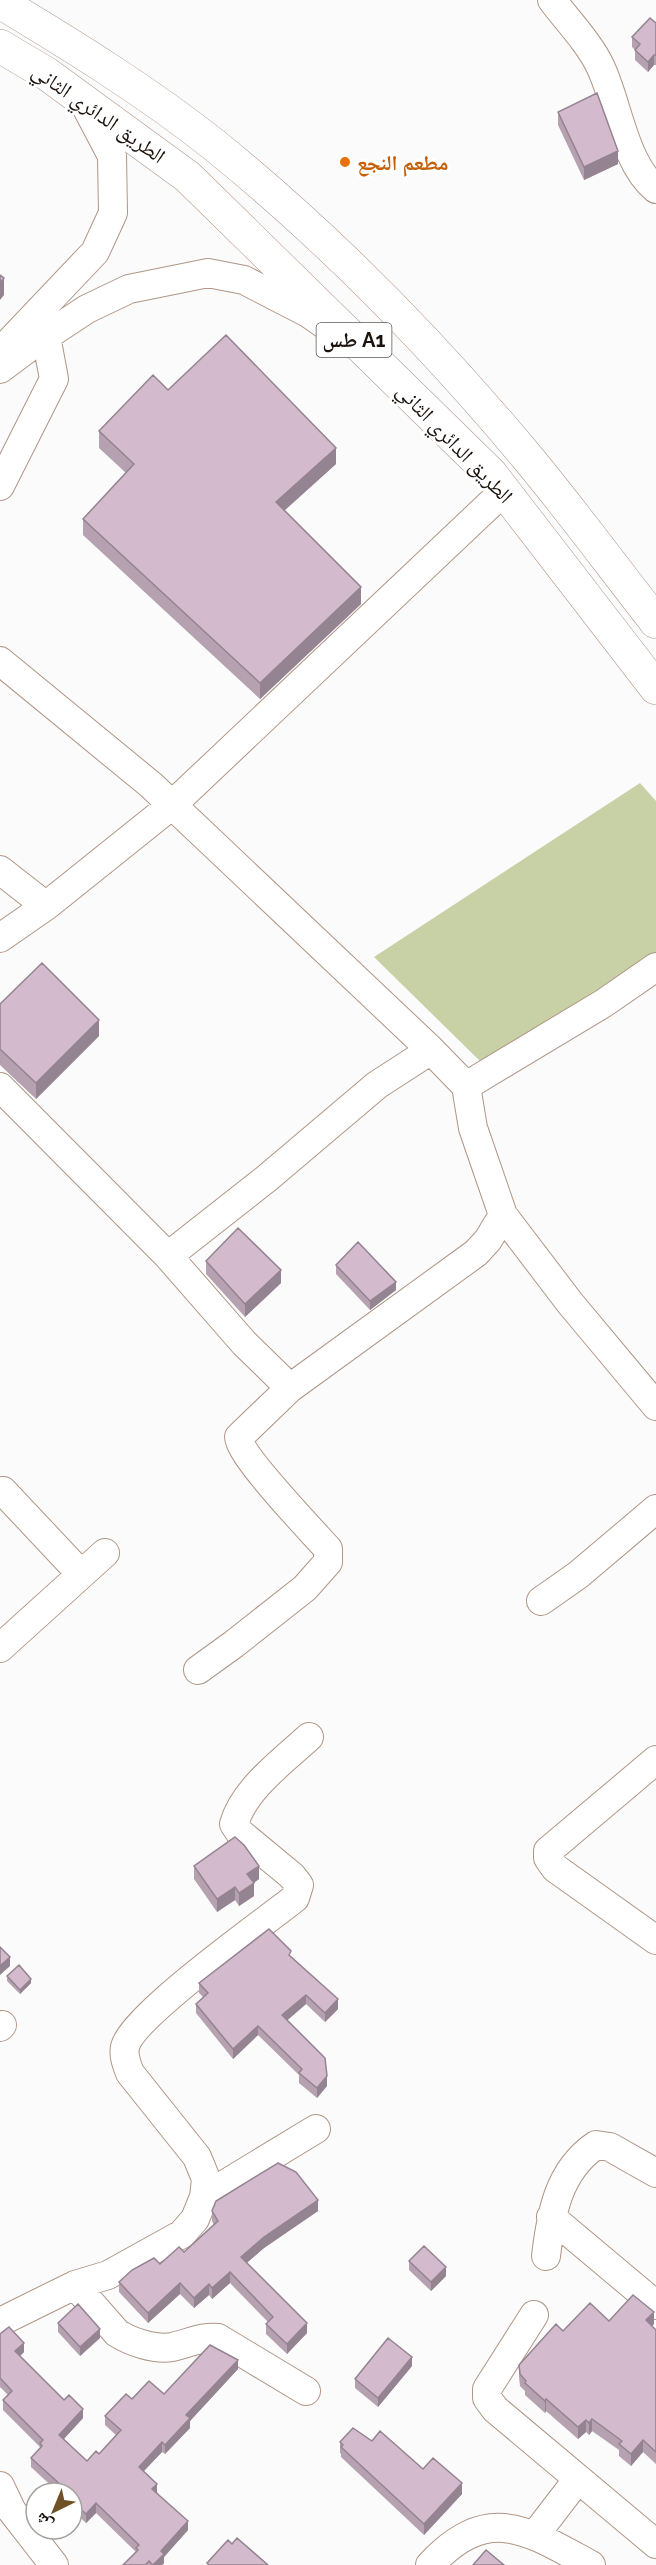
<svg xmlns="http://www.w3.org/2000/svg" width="656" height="2565" viewBox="0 0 656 2565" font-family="Raleway,'Noto Naskh Arabic',sans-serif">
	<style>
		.green { fill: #c8d1a5 }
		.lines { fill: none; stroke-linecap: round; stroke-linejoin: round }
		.minor-casing { stroke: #af9687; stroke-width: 30 }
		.highway-casing { stroke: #af9687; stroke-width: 34 }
		.minor { stroke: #fff; stroke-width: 28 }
		.highway { stroke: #fff; stroke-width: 33 }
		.wall { fill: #b5a1b0 }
		.shaded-wall { fill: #948390 }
		.building { fill: #d3bbcd; stroke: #948390; stroke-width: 1.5 }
		.food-dot { fill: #e8710a; stroke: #fff; stroke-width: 2 }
		.labels { text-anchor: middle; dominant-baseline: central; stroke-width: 6; stroke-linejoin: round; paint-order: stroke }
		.shield { fill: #fff; stroke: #5f5955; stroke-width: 1.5 }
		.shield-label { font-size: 20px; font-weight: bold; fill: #1b120c }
		.street-label { font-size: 21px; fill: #1b120c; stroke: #fff }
		.food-label { font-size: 21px; font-weight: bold; fill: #c56008; stroke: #fff; text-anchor: start }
	</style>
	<rect width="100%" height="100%" fill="#fbfbfb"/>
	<path class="green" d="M640,783L656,801V957L482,1063L374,957Z"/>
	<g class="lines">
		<g class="minor-casing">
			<path id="minor" d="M552,0C567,20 591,45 601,68C618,104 624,163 656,189
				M2,350L95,252L113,213L112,156L82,99
				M0,369L28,348L87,309L129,289L208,273L244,280L308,313L331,329
				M0,486L54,379L46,336
				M0,661L151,785L431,1050L466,1086L473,1128L503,1215L488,1240L476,1253L290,1388L239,1437C239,1455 312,1531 328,1549V1562L305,1588L234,1644L198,1670
				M0,870L46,906
				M0,938L46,906L172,805L504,491
				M466,1086L604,1003L656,967
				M0,1087L168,1256L244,1343L290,1388
				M503,1215L570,1303L656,1406
				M168,1256L266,1179L377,1085L431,1050
				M3,1491L81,1574
				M541,1601L578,1575L656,1509
				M0,1648L105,1553
				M656,1760L548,1851V1858L555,1868L656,1940
				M0,2027L2,2025
				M204,2197L316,2129
				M551,2217L656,2305
				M546,2256C551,2214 558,2171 596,2145L610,2147L656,2173
				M75,2285L117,2333C131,2342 155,2350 172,2347C187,2344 202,2336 218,2338L306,2391
				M534,2315L487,2389V2398L495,2409L656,2544
				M0,2322L75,2285L108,2275L182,2234L195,2219L204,2197L206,2179L197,2157L130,2073C127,2065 123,2056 125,2047C132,2016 265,1922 295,1898L299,1885L292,1876L240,1833L234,1824C244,1789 283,1761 309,1737
				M0,2486L12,2511L54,2565
				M535,2535L578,2479
				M430,2565C489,2502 528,2531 591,2565"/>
		</g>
		<g class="highway-casing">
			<path id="highway" d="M0,2C73,46 146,91 213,144C328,237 432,343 527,457C571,510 613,567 656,622
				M0,46L47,74L188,177L491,474L656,688"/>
		</g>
		<use href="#minor" class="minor"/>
		<use href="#highway" class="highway"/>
	</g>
	<path class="wall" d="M656,23V65H654L648,72L635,60V50L632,47V37Z
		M558,112L618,164L584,180L558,125Z
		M168,390L336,464L284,511L361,604L260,699L83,535V519L126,473L99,448V431Z
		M0,1004L99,1036L36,1099L0,1065Z
		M206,1261L281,1283L245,1317L206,1274Z
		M336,1265L396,1290L370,1310L336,1274Z
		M194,1866L259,1879L254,1883V1896L239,1906L235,1900L217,1912L194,1879Z
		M291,1957L338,2009L325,2022L306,2004L287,2020L327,2086L317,2098L299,2083V2075L258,2035L233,2059L196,2013V2004L203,1997L199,1993V1983Z
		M7,1976L31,1983L20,1994L7,1981Z
		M212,2211H318L264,2248L246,2263L307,2333L287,2354L266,2334V2324L268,2322L230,2283L212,2299L209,2295L194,2308L180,2294L148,2323L119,2292V2282L160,2264L184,2252L214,2225L212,2221Z
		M409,2261L446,2276L431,2291L409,2270Z
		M609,2321L654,2324L652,2326L656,2330V2464L643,2452L631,2466L619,2456V2450L592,2431L589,2435L586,2432L578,2439L546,2411L545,2413L525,2395V2391L520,2386L519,2377V2365L563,2331Z
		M58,2323L100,2338L80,2356L58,2332Z
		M0,2334L24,2352L20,2356L83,2418L64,2439L87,2461L99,2454L116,2435L105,2425V2416L132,2399L164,2394L238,2369L190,2421V2428L165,2454L162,2452L144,2471L157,2492L188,2530L164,2557V2563L162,2565H123L136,2552L96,2513L86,2523L72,2510V2493H59L31,2467V2458L40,2449V2447L3,2410V2400L8,2395L0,2387Z
		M412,2366L378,2407L355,2388V2379Z
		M372,2441L423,2469L462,2494L424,2535L341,2457V2454L340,2453V2442Z"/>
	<path class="shaded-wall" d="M654,55V65L648,72V62Z
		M618,151V164L584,180V167Z
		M4,278V295L0,300V283Z
		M336,448V464L276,518V502Z
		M361,587V604L260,699V683Z
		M99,1020V1036L36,1099V1083Z
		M281,1270V1283L245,1317V1304Z
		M396,1282V1290L370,1310V1301Z
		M259,1866V1879L252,1884L254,1883V1896L239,1906V1893L247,1874Z
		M235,1887V1900L217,1912V1899Z
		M10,1957V1966L0,1975V1966Z
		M31,1979V1983L20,1994V1990Z
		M306,1995V2004L282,2025V2015Z
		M338,1999V2009L325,2022V2013Z
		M258,2026V2035L233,2059V2049Z
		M327,2076V2086L317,2098V2088Z
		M318,2200V2211L264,2248L241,2268V2257L264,2237Z
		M446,2267V2276L431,2291V2282Z
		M230,2272V2283L212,2299V2288Z
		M180,2283V2294L148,2323V2313Z
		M209,2284V2295L194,2308V2298Z
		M654,2312V2324L646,2332V2320Z
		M307,2323V2333L287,2354V2344Z
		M100,2329V2338L80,2356V2347Z
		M24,2343V2352L15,2361V2351Z
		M412,2357V2366L378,2407V2398Z
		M238,2360V2369L190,2421V2428L165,2454V2445L186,2415Z
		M546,2399V2411L545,2413V2401Z
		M83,2409V2418L59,2444V2435Z
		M592,2419V2431L589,2435V2423Z
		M586,2420V2432L578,2439V2427Z
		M643,2440V2452L631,2466V2454Z
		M162,2442V2452L139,2476V2467Z
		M462,2483V2494L424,2535V2524Z
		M157,2484V2494L152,2489Z
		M96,2503V2513L86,2523V2514Z
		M188,2521V2530L164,2557V2563L162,2565H153L161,2551Z"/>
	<path class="building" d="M650,18L656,23V55H654L648,62L635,50L640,44L632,37Z
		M597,93L618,151L584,167L558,112Z
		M0,275L4,278L0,283Z
		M226,335L336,448L276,502L361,587L260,683L83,519L134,464L99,431L153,375L168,390Z
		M42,963L99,1020L36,1083L0,1049V1004Z
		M238,1228L281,1270L245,1304L206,1261Z
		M358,1242L396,1282L370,1301L336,1265Z
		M235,1837L244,1845L259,1866L247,1874L254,1883L239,1893L235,1887L217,1899L194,1866Z
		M269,1929L291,1951L289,1955L338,1999L325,2013L306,1995L282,2015L325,2058L327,2076L317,2088L299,2073L302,2069L258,2026L233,2049L196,2004L208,1993L199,1983Z
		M0,1947L10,1957L0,1966Z
		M19,1965L31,1979L20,1990L7,1976Z
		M278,2163L296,2172L318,2200L264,2237L241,2257L307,2323L287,2344L266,2324L273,2317L230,2272L212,2288L209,2284L194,2298L180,2283L148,2313L119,2282L132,2270L154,2258L160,2264L179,2247L184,2252L218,2221L212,2211L216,2201Z
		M424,2246L446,2267L431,2282L409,2261Z
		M633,2295L654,2312L646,2320L656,2330V2452L643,2440L631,2454L619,2444L622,2441L592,2419L589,2423L586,2420L578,2427L546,2399L545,2401L525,2383L526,2381L520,2374L519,2365L556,2324L563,2331L590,2303L609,2321Z
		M78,2304L100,2329L80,2347L58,2323Z
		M9,2327L24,2343L15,2351L64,2400L69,2395L83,2409L59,2435L87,2461L96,2451L99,2454L121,2430L105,2416L126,2394L132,2399L149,2381L164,2394L210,2345L238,2360L186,2415L190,2418L165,2445L162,2442L139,2467L157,2484L152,2489L188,2521L161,2551L164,2554L153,2565L149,2561L145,2565H123L138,2550L136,2548L139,2545L96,2503L86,2514L72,2501V2493H63L59,2489L62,2486L31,2458L42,2446L40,2443L43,2440L3,2400L12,2391L0,2378V2334Z
		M388,2338L412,2357L378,2398L355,2379Z
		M353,2428L372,2441L380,2431L423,2469L433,2458L462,2483L424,2524L341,2447L343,2445L340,2442Z
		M237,2538L268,2565H209L207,2563L228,2540L232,2544Z
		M486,2550L504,2565H473Z"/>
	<circle class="food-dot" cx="345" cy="162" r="6"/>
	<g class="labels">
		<rect class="shield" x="316.5" y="323" width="75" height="34" rx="4.5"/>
		<g class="shield-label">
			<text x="354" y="340">طس A1</text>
		</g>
		<g class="street-label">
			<text transform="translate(99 113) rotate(35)">الطريق الدائري الثاني</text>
			<text transform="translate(455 443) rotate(46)">الطريق الدائري الثاني</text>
		</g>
		<g class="food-label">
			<text x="357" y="162">مطعم النجع</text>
		</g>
	</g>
	<g transform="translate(54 2511) rotate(223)"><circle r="28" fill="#ffffff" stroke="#a4a09e" stroke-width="1.5"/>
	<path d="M0-4.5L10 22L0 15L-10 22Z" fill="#6f5125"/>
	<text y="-9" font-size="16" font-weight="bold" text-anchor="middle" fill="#1b120c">ش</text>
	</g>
</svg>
